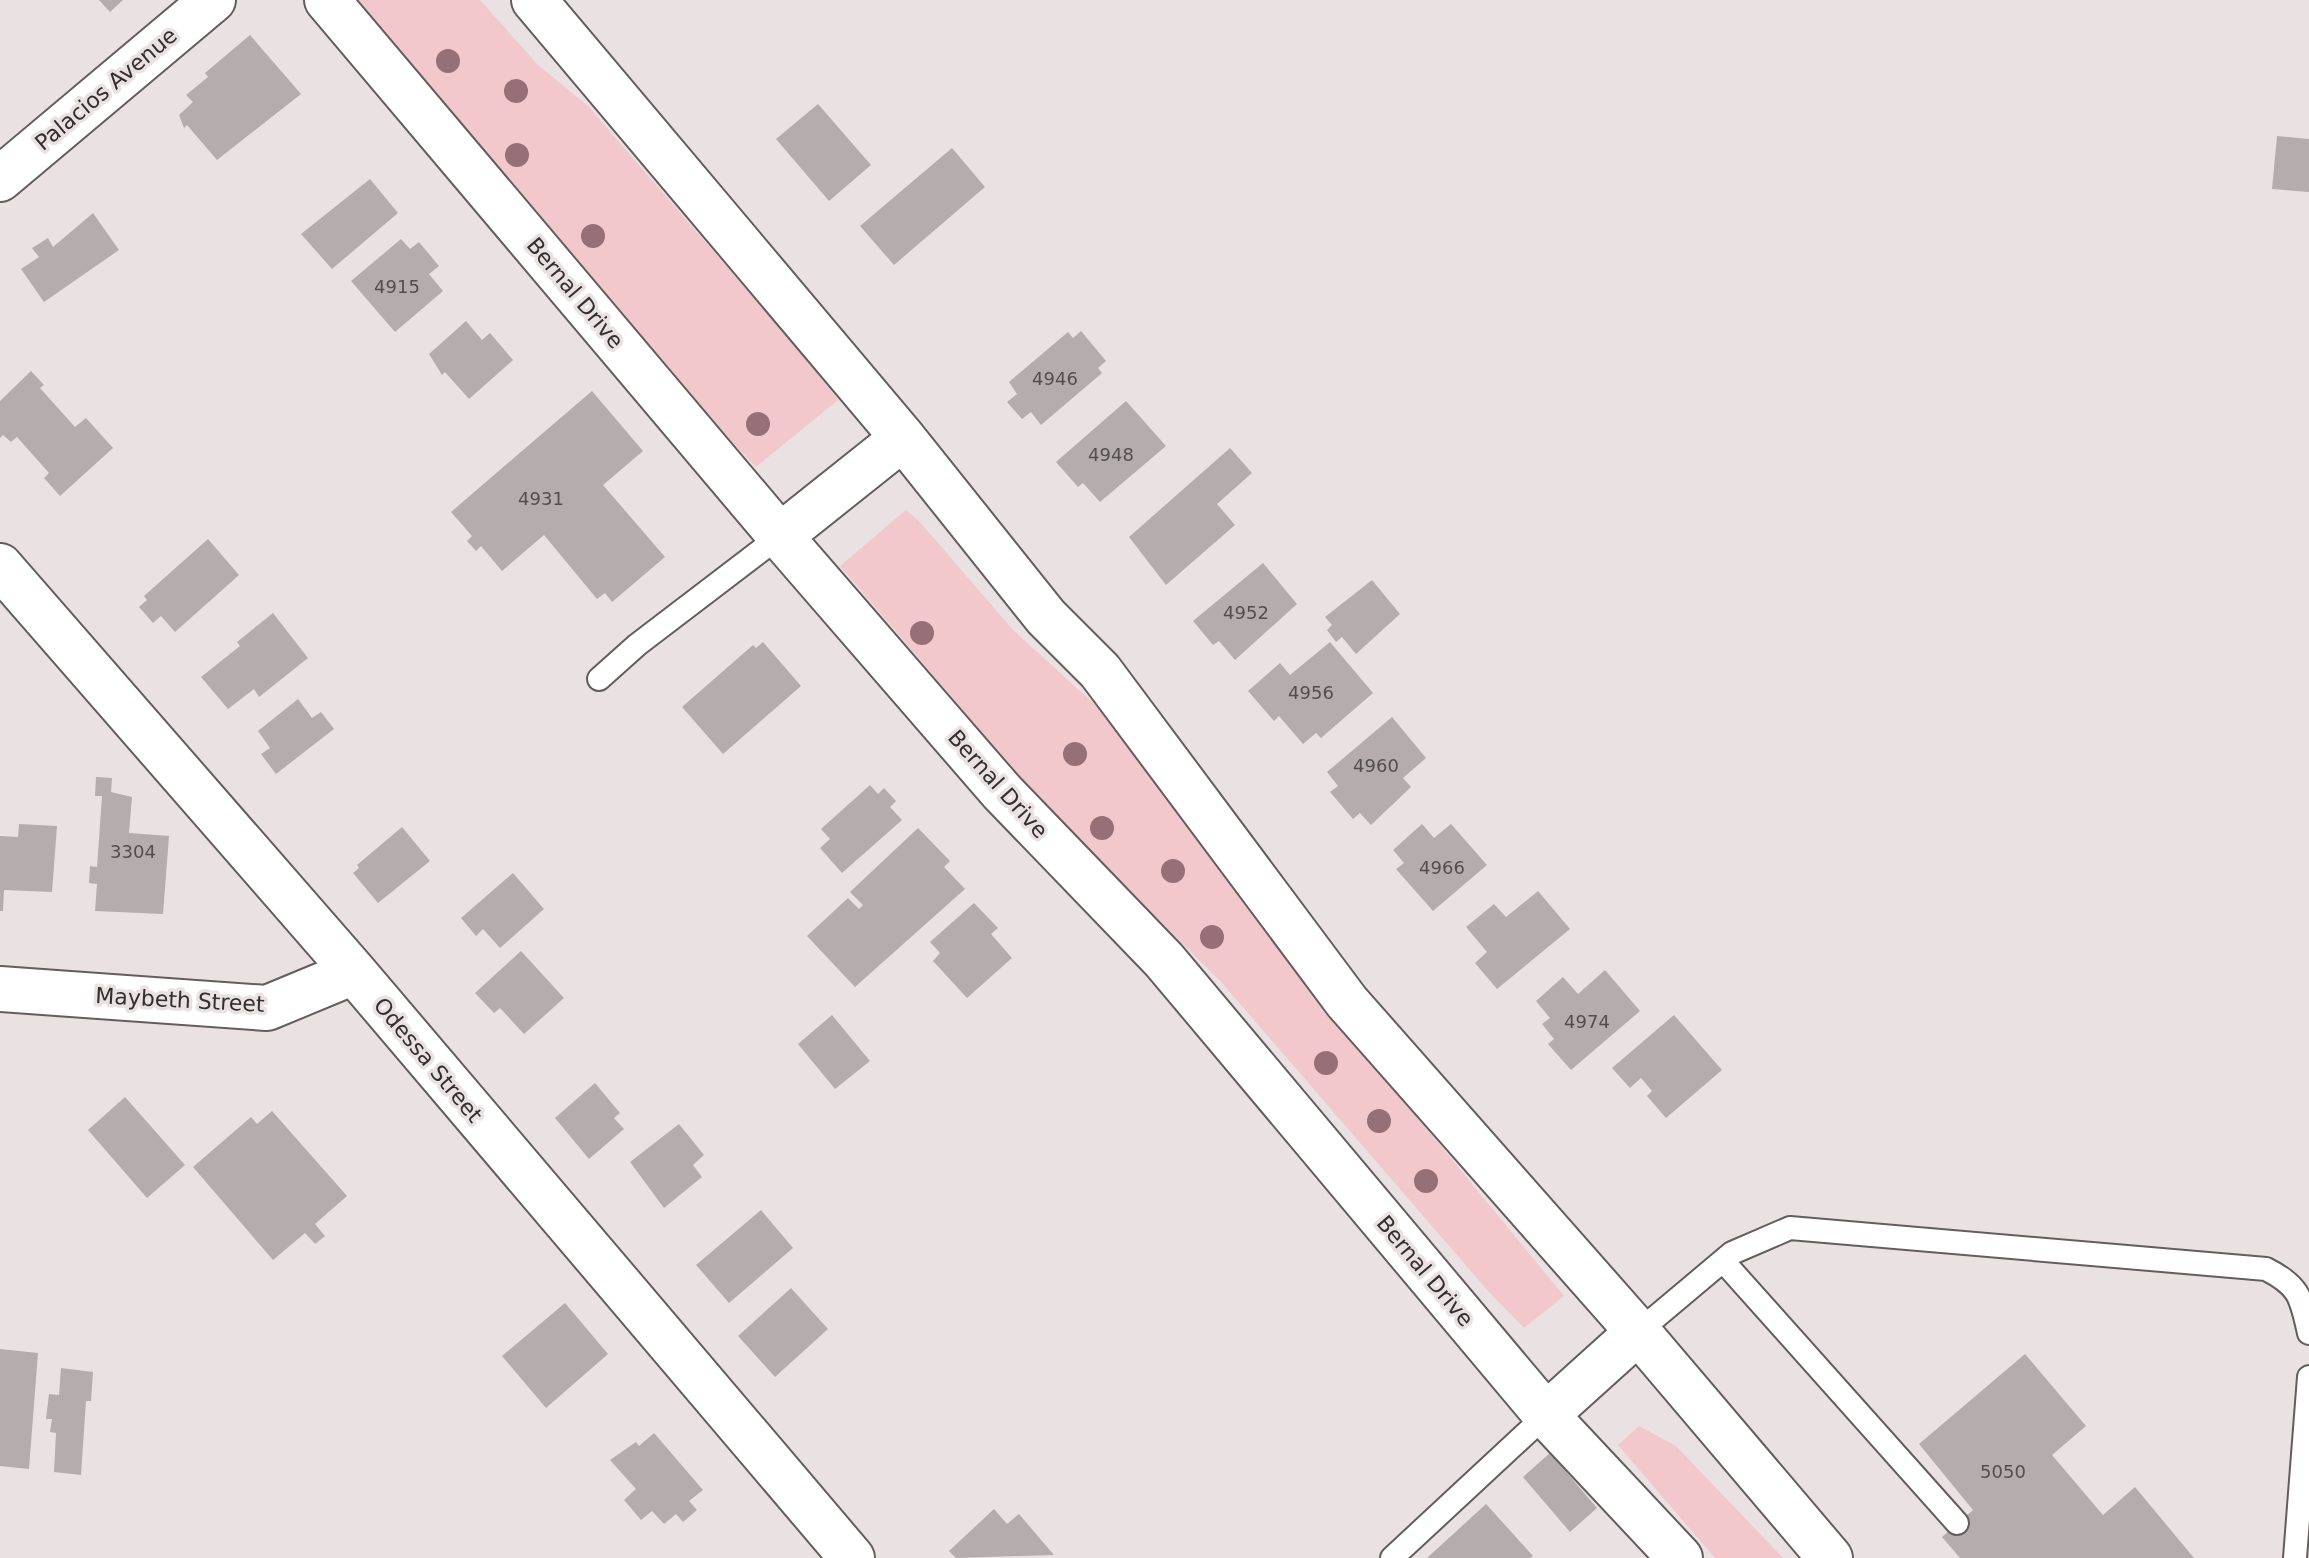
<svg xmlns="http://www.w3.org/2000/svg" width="2309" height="1558" viewBox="0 0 2309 1558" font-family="'DejaVu Sans',sans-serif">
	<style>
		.green { fill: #f3c8cc }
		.building { fill: #b5adad }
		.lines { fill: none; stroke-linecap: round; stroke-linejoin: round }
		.lane-casing { stroke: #645d5d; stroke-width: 26 }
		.street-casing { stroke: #645d5d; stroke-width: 48 }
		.secondary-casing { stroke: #645d5d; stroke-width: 48 }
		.lane { stroke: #fff; stroke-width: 22 }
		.street { stroke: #fff; stroke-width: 44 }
		.secondary { stroke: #fff; stroke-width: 44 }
		.tree { fill: #966f77 }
		.labels { text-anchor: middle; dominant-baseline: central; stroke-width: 7; stroke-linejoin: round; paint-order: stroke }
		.number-label { font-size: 18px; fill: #534e4e }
		.street-label { font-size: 22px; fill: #322f2f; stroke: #eae1e2 }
	</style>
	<rect width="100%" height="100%" fill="#eae1e2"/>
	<path class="green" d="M357,0H480L538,65L588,106L809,362L838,400L756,467L715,424Z
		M906,510L919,521L1014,631L1103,712L1146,764L1280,950L1564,1296L1524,1328L1488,1291L1222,983L1044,805L840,566Z
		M1639,1426L1676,1446L1783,1558H1715L1618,1445Z"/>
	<path class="building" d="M99,0H123L110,12Z
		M250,35L301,94L217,160L187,125L184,128L179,115L193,102L186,95L208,77L205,73Z
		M818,104L871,165L829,201L776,139Z
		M2277,136L2309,139V192L2272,189Z
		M952,148L985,187L894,265L860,226Z
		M370,179L398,213L332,269L301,234Z
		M93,213L119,250L44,302L21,269L39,257L32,248L48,238L53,247Z
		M401,239L410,249L419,242L439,266L429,274L443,291L395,332L351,281Z
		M466,321L482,340L490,333L513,360L469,399L445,372L442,375L429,354Z
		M1081,331L1106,361L1098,368L1102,373L1041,425L1031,412L1022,419L1007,402L1017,394L1009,382L1068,332L1073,338Z
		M31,371L44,385L40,388L75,427L86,418L113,448L60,496L44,478L49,473L17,437L11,442L3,435L0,438V401Z
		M592,391L643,451L603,485L665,557L612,602L605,593L597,599L544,535L502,571L481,546L476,551L467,541L472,536L451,512Z
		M1126,401L1166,446L1100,502L1083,483L1078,487L1056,462Z
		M1230,448L1252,473L1217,504L1235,525L1166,585L1129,537Z
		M208,539L239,575L175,632L161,616L153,623L139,607L147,600L144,596Z
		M1263,563L1297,604L1235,660L1219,641L1213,645L1193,621Z
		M1372,580L1400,614L1356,654L1342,637L1336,642L1327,630L1332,625L1325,617Z
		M273,613L308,658L259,697L254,689L228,709L201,677L240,646L237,642Z
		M763,642L801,686L723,754L682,707L753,645L756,648Z
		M1330,642L1373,693L1321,738L1316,733L1303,744L1279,716L1274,721L1248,691L1280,663L1290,675Z
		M298,699L312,718L321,712L334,729L276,774L261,754L270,748L258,731Z
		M1392,717L1426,758L1403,778L1411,787L1371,825L1360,813L1353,819L1330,792L1338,786L1327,772Z
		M96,777L112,778L111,792L132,797L129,833L169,836L163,914L95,911L97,884L89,883L90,866L97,867L102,796H95Z
		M870,785L878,794L884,788L896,801L890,807L902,820L842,873L820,848L830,839L821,829Z
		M19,824L57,826L52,892L4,890L3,911H0V836L18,837Z
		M1422,824L1434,838L1451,824L1487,865L1433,911L1396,869L1404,863L1393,850Z
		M402,827L430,861L378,903L353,873L359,868L357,865Z
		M918,828L950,861L944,867L965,889L855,987L807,936L848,898L859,909L863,905L850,892Z
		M513,873L544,909L500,948L483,929L476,936L461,918Z
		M1538,891L1570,929L1497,989L1475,963L1487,952L1466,927L1494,904L1506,917Z
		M974,903L998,928L991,934L1012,958L967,998L933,961L940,953L930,942Z
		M521,951L564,998L524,1034L500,1008L494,1013L475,993Z
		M1605,970L1640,1011L1571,1070L1548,1044L1554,1039L1542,1024L1550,1018L1536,1001L1563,977L1578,994Z
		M832,1015L870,1061L835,1089L798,1044Z
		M1674,1015L1722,1070L1666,1118L1647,1096L1652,1091L1641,1078L1630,1088L1612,1068Z
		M595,1083L620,1113L614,1118L624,1129L589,1159L555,1118Z
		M125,1097L185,1165L147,1198L88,1130Z
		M272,1111L347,1196L315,1224L325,1236L315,1244L305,1233L273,1260L193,1167L251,1117L257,1124Z
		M679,1124L704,1155L693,1165L702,1177L664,1208L630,1162Z
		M761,1210L793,1248L729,1303L696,1265Z
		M791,1288L828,1329L775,1377L738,1336Z
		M565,1303L608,1354L546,1408L502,1356Z
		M0,1349L38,1353L29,1469L0,1466Z
		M2025,1354L2086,1426L2052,1455L2103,1515L2135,1487L2194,1558H1960L1942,1537L1973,1510L1919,1444Z
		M61,1368L93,1372L91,1401H86L81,1475L54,1472L56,1433L50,1432L52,1419H46L49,1394L59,1395Z
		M654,1433L703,1490L689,1501L697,1510L683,1522L676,1514L664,1524L652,1511L641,1520L624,1500L636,1489L610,1460L636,1442L639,1446Z
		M1550,1453L1597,1508L1570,1532L1523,1477Z
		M1486,1504L1533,1556L1530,1558H1427Z
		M994,1509L1007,1524L1019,1514L1054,1555L956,1558L949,1551Z"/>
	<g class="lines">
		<g class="lane-casing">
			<path id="lane" d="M599,679L637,645L780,536
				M1723,1261L1957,1523
				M1638,1332L1732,1253L1790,1228L2266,1269C2300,1286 2301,1298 2309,1333
				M1392,1558L1546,1415
				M2295,1558L2309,1377"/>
		</g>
		<g class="street-casing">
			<path id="street" d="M0,179L213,0
				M0,566L354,972L852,1558
				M0,989L267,1008L354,972"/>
		</g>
		<g class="secondary-casing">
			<path id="secondary" d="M327,0L780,536L1002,792L1164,960L1546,1415L1680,1558
				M534,0L903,438L1046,617L1100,671L1347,1002L1638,1332L1830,1558
				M780,536L903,438
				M1546,1415L1638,1332"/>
		</g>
		<use href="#lane" class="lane"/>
		<use href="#street" class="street"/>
		<use href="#secondary" class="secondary"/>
	</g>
	<g class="tree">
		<circle cx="448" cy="61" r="12"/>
		<circle cx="516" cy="91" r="12"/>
		<circle cx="517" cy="155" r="12"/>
		<circle cx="593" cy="236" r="12"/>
		<circle cx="758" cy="424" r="12"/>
		<circle cx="922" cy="633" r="12"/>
		<circle cx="1075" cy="754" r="12"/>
		<circle cx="1102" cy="828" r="12"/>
		<circle cx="1173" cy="871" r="12"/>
		<circle cx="1212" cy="937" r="12"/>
		<circle cx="1326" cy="1063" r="12"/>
		<circle cx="1379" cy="1121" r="12"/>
		<circle cx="1426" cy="1181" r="12"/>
	</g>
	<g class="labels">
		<g class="number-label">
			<text x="397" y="286">4915</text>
			<text x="1055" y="378">4946</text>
			<text x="1111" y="454">4948</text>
			<text x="541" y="498">4931</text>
			<text x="1246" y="612">4952</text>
			<text x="1311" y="692">4956</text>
			<text x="1376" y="765">4960</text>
			<text x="133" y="851">3304</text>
			<text x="1442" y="867">4966</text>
			<text x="1587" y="1021">4974</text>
			<text x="2003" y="1471">5050</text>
		</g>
		<g class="street-label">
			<text transform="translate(106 89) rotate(-40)">Palacios Avenue</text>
			<text transform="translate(575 293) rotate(50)">Bernal Drive</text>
			<text transform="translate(998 784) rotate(48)">Bernal Drive</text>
			<text transform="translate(180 1000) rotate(3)">Maybeth Street</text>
			<text transform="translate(428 1060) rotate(50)">Odessa Street</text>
			<text transform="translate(1425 1271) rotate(50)">Bernal Drive</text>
		</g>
	</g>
</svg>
